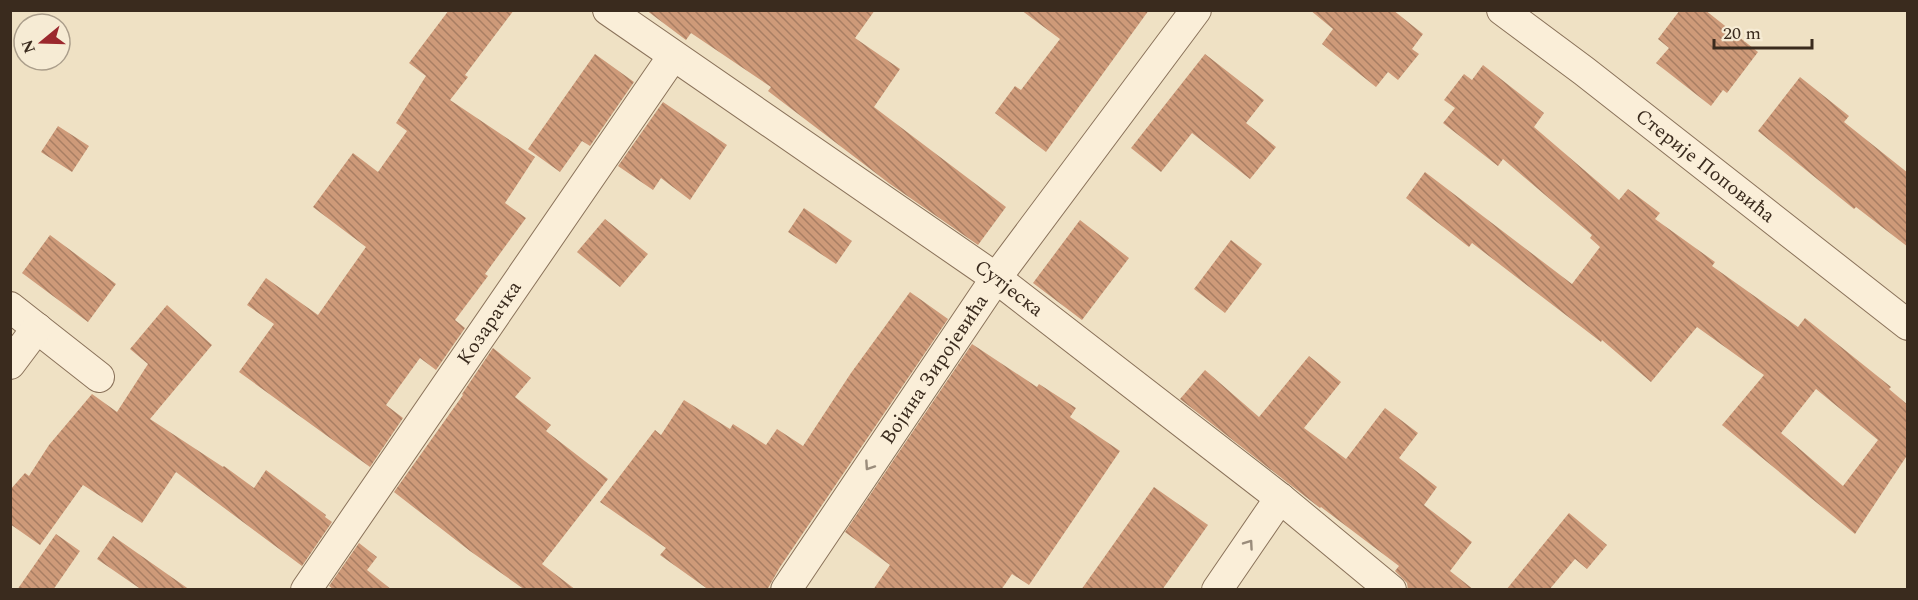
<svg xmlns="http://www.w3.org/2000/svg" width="1918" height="600" viewBox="0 0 1918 600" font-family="Spectral,serif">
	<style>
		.building { fill: url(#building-back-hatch); fill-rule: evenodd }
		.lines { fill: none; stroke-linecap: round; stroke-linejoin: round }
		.street-casing { stroke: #8a725a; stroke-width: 32 }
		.street { stroke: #faeed8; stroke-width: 30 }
		.oneway { stroke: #9a8c7b }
		.labels { text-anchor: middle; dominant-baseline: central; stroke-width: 6; stroke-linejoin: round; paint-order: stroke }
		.street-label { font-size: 20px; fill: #3a2b1e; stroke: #f6ebd4 }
	</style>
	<defs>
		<pattern id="building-back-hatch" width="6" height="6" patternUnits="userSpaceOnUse" patternTransform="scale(1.5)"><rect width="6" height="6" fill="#ce9a79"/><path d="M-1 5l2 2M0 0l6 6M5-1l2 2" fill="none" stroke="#a87e63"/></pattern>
	</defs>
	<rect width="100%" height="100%" fill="#efe1c4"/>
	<path class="building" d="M449,10H514L465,75L468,77L450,100L535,157L505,203L526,218L485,274L488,276L455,320L465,328L436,370L420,358L386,405L403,418L370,467L239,372L274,324L247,305L266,278L318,315L366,247L313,207L353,153L378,172L407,131L396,123L426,76L409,63Z
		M646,10H875L855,38L900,69L874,107L1006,207L978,245L890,184L768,91L771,87L691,33L686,40Z
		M1021,10H1149L1046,152L995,113L1015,86L1021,90L1060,39Z
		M1310,10H1393L1423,34L1412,49L1419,54L1398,80L1388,72L1376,87L1322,44L1333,29Z
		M1680,10H1705L1758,52L1727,93L1723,90L1711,106L1656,63L1669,48L1658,39Z
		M595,54L634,82L590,146L582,141L560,172L528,149Z
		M1205,54L1264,100L1246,123L1276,147L1250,179L1192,133L1161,172L1131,148Z
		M1483,65L1544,113L1534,127L1619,200L1628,189L1660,213L1655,219L1715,262L1712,266L1798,327L1805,318L1891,387L1889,389L1908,405V454L1855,534L1722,425L1764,375L1697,327L1651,382L1602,340L1601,342L1472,243L1469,247L1406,198L1425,172L1572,284L1600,247L1590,238L1592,235L1503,159L1498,166L1443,123L1455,108L1444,100L1464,74L1472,80ZM1816,389L1878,440L1843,486L1781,433Z
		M1800,77L1849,116L1844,122L1908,173V247L1856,207L1854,209L1758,131Z
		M663,102L727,145L690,200L661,178L653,190L618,166Z
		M58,126L89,146L72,172L41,152Z
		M804,208L852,241L836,264L788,232Z
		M605,219L648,254L620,287L577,252Z
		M1080,220L1129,258L1082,320L1033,283Z
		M50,235L116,284L88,322L22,273Z
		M1231,240L1262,264L1225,313L1194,289Z
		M910,292L948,319L780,567L767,590H709L660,555L666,548L600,502L655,430L661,435L684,400L730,429L733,424L766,445L777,429L803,446L851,373Z
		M167,305L212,345L150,419L223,467L224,466L254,488L266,470L326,515L325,517L332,522L302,566L176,472L142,523L83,485L40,545L10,524V490L25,473L29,476L49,445L92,394L117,412L148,364L130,349Z
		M972,344L1037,387L1039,384L1076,408L1070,417L1120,451L1029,585L1012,574L1001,590H873L890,565L845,532Z
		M493,348L531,378L515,397L551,425L546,431L608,479L542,564L576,590H525L470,551L394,492L463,395L462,394Z
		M1309,356L1341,382L1304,428L1346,459L1385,408L1418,433L1399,458L1437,487L1424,505L1472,542L1450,571L1474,590H1408L1407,583L1395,571L1399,566L1321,507L1320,508L1180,399L1205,370L1259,417Z
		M1154,487L1208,525L1162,590H1081Z
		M1569,513L1607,545L1587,569L1575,559L1549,590H1506Z
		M56,534L80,551L53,590H17Z
		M113,536L190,590H142L97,559Z
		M359,543L377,557L367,570L392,590H334L329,586Z"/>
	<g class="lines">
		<g class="street-casing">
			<g id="street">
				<path id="s1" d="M608,10L996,278L1280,498L1391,590"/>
				<path id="s2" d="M1502,10L1584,71L1908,325"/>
				<path d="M10,307L99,377"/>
				<path d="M10,364L37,328"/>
				<path id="s3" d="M306,590L673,56"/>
				<path id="s4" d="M786,590L996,278L1196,10"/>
				<path d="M1217,590L1280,498"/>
			</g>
		</g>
		<use href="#street" class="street"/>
	</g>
	<defs><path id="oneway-chevron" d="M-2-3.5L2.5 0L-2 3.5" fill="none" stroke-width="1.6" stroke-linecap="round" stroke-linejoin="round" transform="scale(1.5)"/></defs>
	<g class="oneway">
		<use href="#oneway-chevron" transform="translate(869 466) rotate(124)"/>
		<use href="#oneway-chevron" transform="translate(1249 544) rotate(-55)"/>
	</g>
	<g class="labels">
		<g class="street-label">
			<text stroke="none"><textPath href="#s2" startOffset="256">Стерије Поповића</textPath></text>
			<text stroke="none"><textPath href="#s1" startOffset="488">Сутјеска</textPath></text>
			<text stroke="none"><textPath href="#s3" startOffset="324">Козарачка</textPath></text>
			<text stroke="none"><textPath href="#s4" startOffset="266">Војина Зиројевића</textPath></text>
		</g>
	</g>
	<rect width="1918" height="600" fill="none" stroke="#3a2b1e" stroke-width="24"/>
	<g transform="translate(42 42) rotate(251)"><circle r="28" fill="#f6ebd4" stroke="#ab9e8b" stroke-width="1.5"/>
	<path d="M0-4.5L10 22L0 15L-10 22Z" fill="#9b282d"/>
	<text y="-9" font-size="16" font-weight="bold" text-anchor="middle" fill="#3a2b1e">N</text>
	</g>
	<path d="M1714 39v9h98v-9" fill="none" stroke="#3a2b1e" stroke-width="3"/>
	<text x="1723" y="39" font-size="18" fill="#3a2b1e" stroke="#f6ebd4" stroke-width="4.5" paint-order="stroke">20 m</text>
</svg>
